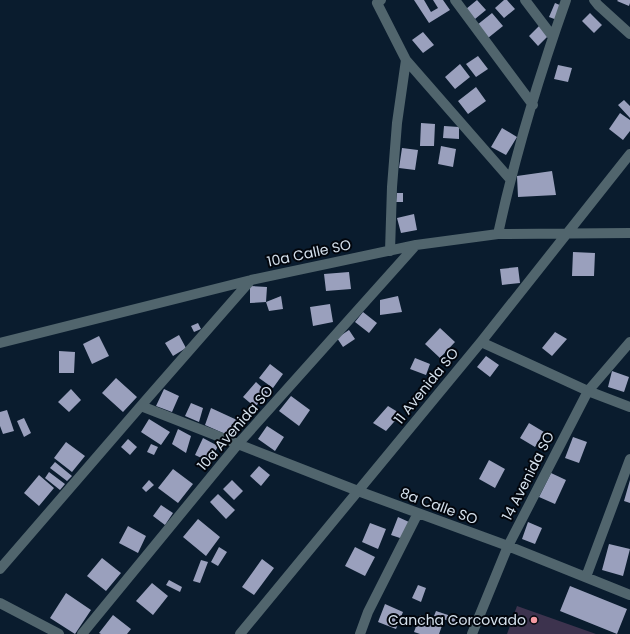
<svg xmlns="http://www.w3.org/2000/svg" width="630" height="634" viewBox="0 0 630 634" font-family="Poppins,sans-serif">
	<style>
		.green { fill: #3d334e }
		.building { fill: #9aa0bd }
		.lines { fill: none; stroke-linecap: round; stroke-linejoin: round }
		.street { stroke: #51656d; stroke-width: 10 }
		.poi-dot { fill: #f49aa2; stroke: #02060d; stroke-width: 1.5 }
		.labels { text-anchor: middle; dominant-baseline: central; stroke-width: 4; stroke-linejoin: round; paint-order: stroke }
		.street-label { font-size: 14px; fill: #d5e1ed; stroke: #02060d }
		.poi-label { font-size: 14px; fill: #d5e1ed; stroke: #02060d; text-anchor: end }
	</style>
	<rect width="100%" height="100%" fill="#0a1c2e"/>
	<path class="green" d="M517,606L596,634H507Z"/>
	<path class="building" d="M414,0H424L431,12L438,8L433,0H443L450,10L429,23Z
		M477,0L486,10L475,19L466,9Z
		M504,0H507L515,9L504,18L495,8Z
		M618,0H630V3L629,6L617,1Z
		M555,3L562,6L557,20L549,17Z
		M492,13L503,26L488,38L477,25Z
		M590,13L602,25L594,33L582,21Z
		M540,25L549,35L538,46L529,36Z
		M423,32L434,45L423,53L412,40Z
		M478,56L488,69L476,77L466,64Z
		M460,64L470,77L455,89L445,77Z
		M558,65L572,68L568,82L554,79Z
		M476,87L486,101L468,114L458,101Z
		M624,100L630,106V118L618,105Z
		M620,113L630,120V131L623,140L609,129Z
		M421,123L435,124L434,146H420Z
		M444,126L459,127V139L443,138Z
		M502,128L517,137L506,155L491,147Z
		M441,146L456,149L453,167L438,164Z
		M402,148L418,150L415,170L399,168Z
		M552,171L556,195L518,197L517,176Z
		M397,193H403V202H396Z
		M414,214L417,230L401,233L397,218Z
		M573,252L595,253L594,276H572Z
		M518,267L520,283L502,285L500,269Z
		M349,272L351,289L326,291L324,274Z
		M250,286L267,287L266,302L250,303Z
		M281,296L283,309L269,311L266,302Z
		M398,296L402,312L380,315V300Z
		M330,304L333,322L313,326L310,307Z
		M363,312L377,323L369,333L355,322Z
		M198,323L201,329L194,332L191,326Z
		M440,328L455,342L440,358L425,344Z
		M349,330L355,339L343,347L337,338Z
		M555,332L567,339L552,356L542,348Z
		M179,335L186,348L173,356L165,343Z
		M99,336L109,356L92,364L83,344Z
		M59,351L75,352L74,373H59Z
		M486,356L499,365L490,377L477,367Z
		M415,358L430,364L426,375L410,369Z
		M270,364L283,374L273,388L259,378Z
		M612,371L629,377L624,392L608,387Z
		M116,378L137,397L123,412L102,393Z
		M256,382L268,393L255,407L243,397Z
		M71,389L81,400L69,412L58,402Z
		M164,389L179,396L172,412L156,406Z
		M291,396L310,410L299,426L279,411Z
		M191,403L203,408L199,422L185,416Z
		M388,406L401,414L386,431L373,423Z
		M211,408L237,420L232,437L205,425Z
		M7,410L14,431L3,434L0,426V412Z
		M24,418L31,433L24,437L17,421Z
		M149,419L170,432L161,445L141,432Z
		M529,423L544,432L535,447L520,438Z
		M267,426L284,437L275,451L258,439Z
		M178,429L191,436L186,453L172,444Z
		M573,437L587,442L579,463L565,458Z
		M203,438L218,446L210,462L195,455Z
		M128,439L137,447L130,455L121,447Z
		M66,442L85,456L72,472L54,458Z
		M151,444L158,447L154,455L147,452Z
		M489,460L505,469L495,488L479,479Z
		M55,462L72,476L67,481L50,468Z
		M259,466L270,475L261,486L250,476Z
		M173,469L193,484L178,503L158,488Z
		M49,472L65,484L60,490L45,478Z
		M551,473L566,480L555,504L539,497Z
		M39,475L54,488L39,506L24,493Z
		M149,480L154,485L146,492L142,488Z
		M232,480L243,491L234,500L223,489Z
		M630,480V503L624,501Z
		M218,494L235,510L226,519L210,502Z
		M161,505L173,513L165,525L153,516Z
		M398,517L409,522L403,539L391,535Z
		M198,519L220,537L206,556L183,537Z
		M528,522L542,528L535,544L522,539Z
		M370,523L386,529L378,549L362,542Z
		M128,526L146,536L138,553L119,543Z
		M609,544L630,549L623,576L602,570Z
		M219,547L227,552L218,566L211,562Z
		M355,547L375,557L365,576L345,566Z
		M102,558L121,573L106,591L87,576Z
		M262,559L274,568L254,595L242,587Z
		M201,560L208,562L200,583L193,581Z
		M169,580L182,587L180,592L166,585Z
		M152,583L168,596L153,615L136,601Z
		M418,585L426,588L421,602L412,598Z
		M570,586L627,609L617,634L560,611Z
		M66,593L91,610L75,634L50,618Z
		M385,604L403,612L396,629L378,622Z
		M436,611L466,621L464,626L434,616Z
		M113,615L131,629L127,634H101L99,633Z
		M420,615L443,623L439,634H420L414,632Z"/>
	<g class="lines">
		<path class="street" d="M381,0L377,3L406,60L510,179
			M455,0L533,105
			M525,0L553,37
			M594,0L598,5L630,34
			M498,234C515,155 539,76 566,0
			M390,251L392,187L397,123L406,60
			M481,342L588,391L630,407
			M0,343L251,280L416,245L498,234L630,233
			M141,406L358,491L508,546L630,595
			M0,569L146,400L251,280
			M586,577L630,459
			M0,603L59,634
			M82,634L238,444L416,245
			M240,634L481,342L630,154
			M360,634L368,612L418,513
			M472,634L508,546L588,391L630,342"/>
	</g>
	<circle class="poi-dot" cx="534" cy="620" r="4"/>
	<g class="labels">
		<g class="street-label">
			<text transform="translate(309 253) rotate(-12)">10a Calle SO</text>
			<text transform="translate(426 386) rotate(-51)">11 Avenida SO</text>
			<text transform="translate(235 428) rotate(-49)">10a Avenida SO</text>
			<text transform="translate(528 476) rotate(-63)">14 Avenida SO</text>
			<text transform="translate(439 506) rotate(20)">8a Calle SO</text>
		</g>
		<g class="poi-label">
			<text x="526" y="620">Cancha Corcovado</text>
		</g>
	</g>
</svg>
